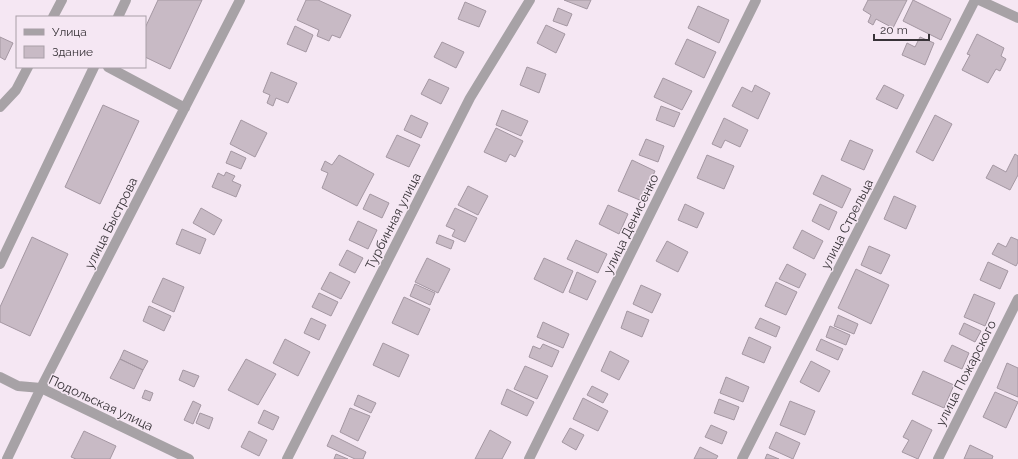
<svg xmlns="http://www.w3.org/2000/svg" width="1018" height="459" viewBox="0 0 1018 459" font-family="Raleway,sans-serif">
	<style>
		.building { fill: #c8bac5; stroke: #a497a2 }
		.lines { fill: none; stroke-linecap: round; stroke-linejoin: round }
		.minor { stroke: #a7a2a6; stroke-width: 10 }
		.labels { text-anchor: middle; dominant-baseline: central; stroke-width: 3; stroke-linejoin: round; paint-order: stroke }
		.street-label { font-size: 13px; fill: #383338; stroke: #f5e7f3 }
	</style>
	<rect width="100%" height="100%" fill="#f5e7f3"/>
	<path class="building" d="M158,0H202L170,69L145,57V28Z
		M306,0H318L351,15L340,38L332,35L329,41L317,36L319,30L297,20Z
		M564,0H591L587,9Z
		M868,0H907L893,28L876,19L873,25L868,22L871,15L863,10Z
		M913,0L951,19L941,40L903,21Z
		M465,2L486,11L479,27L458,19Z
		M698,6L729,20L719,43L688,28Z
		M558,8L572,14L567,26L553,21Z
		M546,25L565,34L556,53L537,43Z
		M295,26L313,35L306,52L287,44Z
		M977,34L1004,48L1001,56L1006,59L1000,71L996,69L988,83L962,70L970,55L967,54Z
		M0,37L13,43L5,60L0,57Z
		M920,37L934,43L925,65L902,55L907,43L915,47Z
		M687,39L716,52L704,78L675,64Z
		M442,42L464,52L456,68L434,57Z
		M527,67L546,74L539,93L520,85Z
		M271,72L297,83L288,103L276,98L273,106L267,103L270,95L263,92Z
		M663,78L692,91L682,110L654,97Z
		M429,79L449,88L441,104L421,94Z
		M755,85L770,93L758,119L732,106L742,87L752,92Z
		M884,85L904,95L897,109L876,99Z
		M103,105L139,121L100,204L65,187Z
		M661,106L680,113L674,127L656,120Z
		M502,110L528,121L521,136L496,125Z
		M411,115L428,123L421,138L404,130Z
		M935,115L952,124L933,161L916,152Z
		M724,118L748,130L740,147L725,140L721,148L712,144Z
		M241,120L267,133L255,157L230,144Z
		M496,128L523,141L515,157L510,154L506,162L484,152Z
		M397,135L420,145L409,167L386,157Z
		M646,139L664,146L658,162L639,155Z
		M850,140L873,150L864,170L841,160Z
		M231,151L246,158L241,169L226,163Z
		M1015,154L1018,156V175L1010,190L986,178L993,165L1006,172Z
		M339,155L374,174L357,206L322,188L328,173L321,170L325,161L332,165Z
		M707,155L734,166L724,189L697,178Z
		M632,160L655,171L642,201L618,191Z
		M226,172L235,176L232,181L241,185L236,197L212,187L218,173L224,176Z
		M822,175L851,189L842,208L813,194Z
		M468,186L488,196L478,215L458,205Z
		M370,194L389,203L382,218L363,209Z
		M894,196L916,206L906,229L884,219Z
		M685,204L704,213L697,228L678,220Z
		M820,204L837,212L829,230L812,221Z
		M608,205L628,214L619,234L599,224Z
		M201,208L222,220L214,235L193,223Z
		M455,208L477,218L465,242L452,236L455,230L446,226Z
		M358,221L377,230L368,249L349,240Z
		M182,229L206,239L200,254L176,244Z
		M802,230L823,241L814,259L793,248Z
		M439,235L454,241L451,249L436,243Z
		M32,237L68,254L30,336L0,322V307Z
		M1011,237L1018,240V262L1016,266L992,254L998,243L1006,247Z
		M576,240L607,254L598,273L567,259Z
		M667,241L688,252L678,272L656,261Z
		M869,246L890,255L881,274L861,265Z
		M347,250L363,258L355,273L339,265Z
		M427,258L450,269L438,293L415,282Z
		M544,258L573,271L563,293L534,279Z
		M988,262L1008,271L1000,289L980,280Z
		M787,264L806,274L799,288L779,279Z
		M856,269L889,285L871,324L838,308Z
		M330,272L350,282L341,299L321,289Z
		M577,272L596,281L587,300L569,292Z
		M163,278L184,287L174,312L152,302Z
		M776,282L797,292L786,315L765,306Z
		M415,284L435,293L430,305L410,296Z
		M641,285L661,294L652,313L633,304Z
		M319,293L338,302L331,316L312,307Z
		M974,294L995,303L985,326L964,317Z
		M404,297L430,309L418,335L392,323Z
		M149,306L171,316L164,331L143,321Z
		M627,311L649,320L642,337L621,328Z
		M838,315L858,324L854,334L834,326Z
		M311,318L326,325L319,340L304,333Z
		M760,318L780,327L776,337L755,328Z
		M543,322L569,334L563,348L537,337Z
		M964,323L981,331L975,342L959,334Z
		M830,326L850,335L846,345L826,337Z
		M749,337L771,347L764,363L742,354Z
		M285,339L310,352L298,376L273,363Z
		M821,339L843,349L838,360L816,350Z
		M383,343L409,355L399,377L373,365Z
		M543,344L559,351L552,367L529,357L533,346L540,349Z
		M952,345L969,353L962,369L944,361Z
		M124,350L148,361L143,370L120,359Z
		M610,351L629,361L619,380L601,371Z
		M120,359L143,370L134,389L110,378Z
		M246,359L276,374L258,405L228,390Z
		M811,361L830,371L819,392L800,382Z
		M1007,363L1018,368V397L997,388Z
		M525,366L548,376L537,399L514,389Z
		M183,370L199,376L194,387L179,380Z
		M923,371L954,385L944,408L912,394Z
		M726,377L749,387L743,402L720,393Z
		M592,386L608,394L603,403L587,395Z
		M507,389L534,402L527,416L501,404Z
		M145,390L153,393L150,401L142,398Z
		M995,392L1018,402L1006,428L983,417Z
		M358,395L376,403L371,413L354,405Z
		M583,398L608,411L598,431L573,419Z
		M719,399L739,407L734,420L714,413Z
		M193,401L201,405L193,424L184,420Z
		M790,401L815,411L805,435L780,425Z
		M350,408L370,416L358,441L340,432Z
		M264,410L279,417L273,430L258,423Z
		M200,413L213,418L209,429L196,423Z
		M912,420L932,430L918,459L902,452L909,440L903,437Z
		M711,425L727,432L722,444L705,437Z
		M570,428L584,435L576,450L562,442Z
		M490,430L511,442L502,459H475Z
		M84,431L116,446L110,459H76L71,457Z
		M249,431L267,440L259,456L241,447Z
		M776,432L800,443L793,459L769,448Z
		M332,435L366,452L363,459H355L327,446Z
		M970,445L993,456L992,459H964Z
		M700,447L718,456L716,459H694Z
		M336,454L348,459H334Z
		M767,454L779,459H765Z"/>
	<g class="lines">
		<path class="minor" d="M979,0L1018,18
			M53,17L62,0
			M118,17L126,0
			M108,67L185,108
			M0,107L16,90L28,67
			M0,264L94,67
			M0,377L18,386L41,388L189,459
			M7,459L41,388L240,0
			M287,459L470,98L530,0
			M529,459L756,0
			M742,459L975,0
			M938,459L1018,299"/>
	</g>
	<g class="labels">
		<g class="street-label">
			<text transform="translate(393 221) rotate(-63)">Турбинная улица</text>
			<text transform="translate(111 223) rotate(-63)">улица Быстрова</text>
			<text transform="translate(631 224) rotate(-64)">улица Денисенко</text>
			<text transform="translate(847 224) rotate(-63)">улица Стрельца</text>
			<text transform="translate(966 373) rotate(-63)">улица Пожарского</text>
			<text transform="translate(101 403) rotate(25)">Подольская улица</text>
		</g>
	</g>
	<rect x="16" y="16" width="130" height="52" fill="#f5e7f3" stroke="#a99fa8"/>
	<rect x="24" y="29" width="20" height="6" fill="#a7a2a6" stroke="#a99fa8"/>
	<text x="52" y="36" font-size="12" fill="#383338">Улица</text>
	<rect x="24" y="46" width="20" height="12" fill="#c8bac5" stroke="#a99fa8"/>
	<text x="52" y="56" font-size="12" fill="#383338">Здание</text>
	<path d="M874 34v6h55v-6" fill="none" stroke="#383338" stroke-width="2"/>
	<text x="880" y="34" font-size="12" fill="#383338" stroke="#f5e7f3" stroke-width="3" paint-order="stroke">20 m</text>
</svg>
